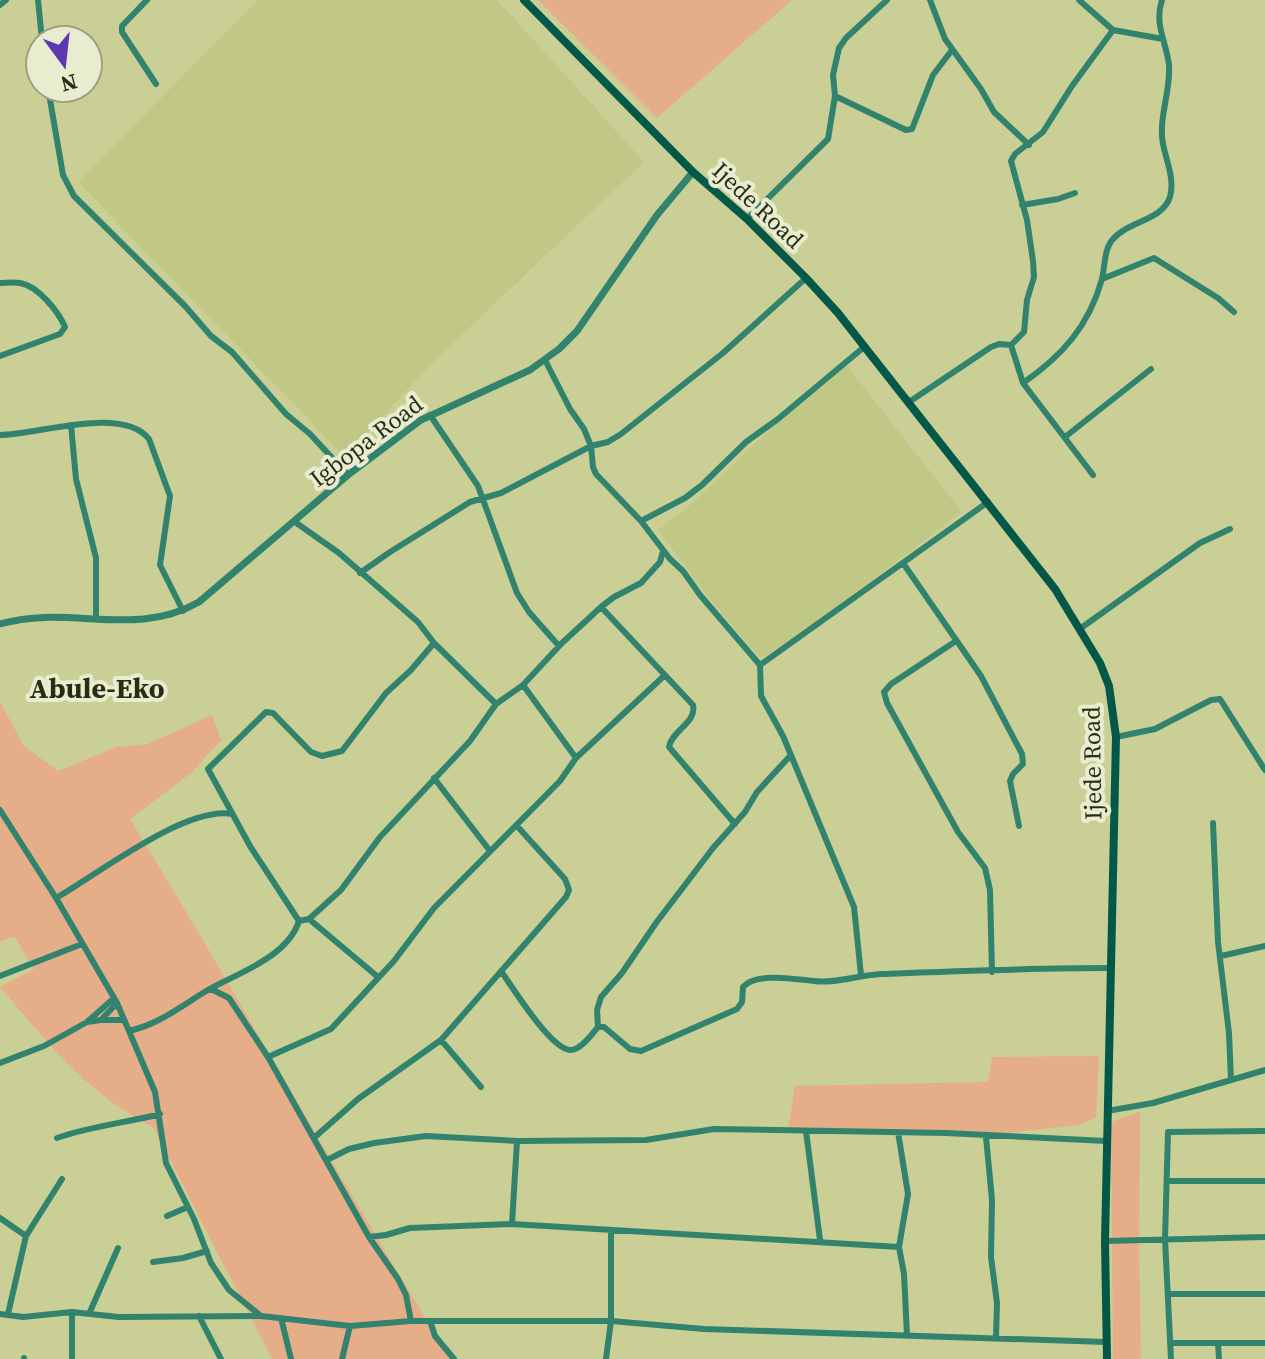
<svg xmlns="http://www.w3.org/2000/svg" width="1265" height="1359" viewBox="0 0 1265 1359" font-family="'Source Serif 4',serif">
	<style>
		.built { fill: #c1c886 }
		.green { fill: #e6ad89 }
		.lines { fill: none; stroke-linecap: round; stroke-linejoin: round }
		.minor { stroke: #32836e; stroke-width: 6 }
		.tertiary { stroke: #32836e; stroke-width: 7 }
		.secondary { stroke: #035847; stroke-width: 8 }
		.labels { text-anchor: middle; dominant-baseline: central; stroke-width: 8; stroke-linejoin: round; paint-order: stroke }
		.street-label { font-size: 24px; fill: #2a2c15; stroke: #e9edd0 }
		.quarter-label { font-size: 28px; font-weight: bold; fill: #2a2c15; stroke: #e9edd0 }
	</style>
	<rect width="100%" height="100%" fill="#c9cf95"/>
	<path class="built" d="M258,0H497L644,162L431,364L345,457L78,182Z
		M847,366L962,512L795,638L763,657L758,656L713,603L658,530L689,506L765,434Z"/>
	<path class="green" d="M538,0H792L657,118Z
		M0,702L24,746L58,771L116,747L148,744L212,715L221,740L191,773L130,819C240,998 340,1182 451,1359H272L153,1127C84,1092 49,1043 0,987L34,969L15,937L0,941Z
		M1099,1056L1096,1118L1078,1125L1007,1133L788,1129L795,1086L988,1082L992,1057Z
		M1140,1112L1139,1250L1141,1359H1113L1111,1128L1113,1121Z"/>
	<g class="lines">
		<path class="minor" d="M38,0L42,40
			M147,0L122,26V32L156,84
			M930,0L945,39L981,89L994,112L1029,145
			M1079,0L1113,30L1163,39
			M0,5L6,0
			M48,88L63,175L74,196L185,306L211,336L232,352L286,414L310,434L348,475
			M835,96L906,130L912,129L933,75L952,50
			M1022,205L1058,199L1075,193
			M747,219L828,139L835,96L833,75L839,48L846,38L887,0
			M1102,279L1154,258L1218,298L1234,312
			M0,283C6,283 13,282 20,283C38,286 58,311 65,327L60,334L0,356
			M1011,345L1024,332L1027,300L1034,277L1033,261L1027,220L1011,161L1015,154L1043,132L1072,86L1113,30
			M545,360L570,409L584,429L591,446L593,467L596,474L641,521L670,559L683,571L700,595L760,665L761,696L783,736L854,907L861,975
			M1023,383C1062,356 1089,326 1102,279C1105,266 1104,249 1113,239C1128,221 1162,221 1170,197C1175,179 1166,160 1163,144C1158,118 1171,91 1169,65C1166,41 1154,24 1162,0
			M909,402L991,347L999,344L1011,345L1023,383L1093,475
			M430,415L478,486L517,593L529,612L559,646
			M71,425L76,479L96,558V618
			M0,435C37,435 122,405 149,439L170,496L160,565L183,611
			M1065,437L1151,369
			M641,521L685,498L702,485L746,442L778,419L864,347
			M295,522L339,553L418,622L434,643L496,704
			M903,563L981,676L1022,754L1023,764L1013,774L1010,781L1019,826
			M360,573L390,552L470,502L501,493L591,446L608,442L621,434L723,353L806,278
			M601,607L693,705C697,723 672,730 669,747L735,824
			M1081,628L1200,543L1230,529
			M956,641L891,684L884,692L887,703L958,832L985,868L990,890L992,972
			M760,665L988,502
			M523,685L576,758
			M1116,737L1155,729L1211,700L1220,699L1265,770
			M434,778L490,851
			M0,810L56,898L117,1003L155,1092L166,1163L194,1219L211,1263L229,1290L261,1316
			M1213,823L1218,942L1229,1033L1231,1080
			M56,898C98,874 185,806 232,814
			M309,919L378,977
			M299,921L309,919L341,890L380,837L470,741L496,704L523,685L562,643L601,607L614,597L641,583L660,562L663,551
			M299,921L250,846L208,769L266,712L273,713L311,752L322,756L342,751L386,693L411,670L434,643
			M1221,956L1265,946
			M501,971C513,988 550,1048 570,1050C580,1051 592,1034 598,1027L597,1010L601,997L622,973L656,923L713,848L745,812L757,792L790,756
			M0,976L82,944
			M211,989L229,998L268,1057L369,1237L398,1279L406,1295L411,1321
			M101,1020H124
			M87,1022L101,1020L117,1003
			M598,1027H604L630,1049L641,1051L737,1009L742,1002L743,987C756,972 795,979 814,981C835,984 859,975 881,974C958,971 1034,968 1110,968
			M129,1031C159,1024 180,1007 206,991C237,973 287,958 299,921
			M441,1040L481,1087
			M268,1057L331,1029L394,961L434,908L560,781L576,758L665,675
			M0,1063L44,1046L87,1022L113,999
			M1107,1111L1153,1103L1265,1070
			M806,1131L820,1240
			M898,1132L908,1194L899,1247L904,1274L907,1335
			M315,1137L358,1099L441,1040L566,897L569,890L565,879L517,826
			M986,1137L992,1200L991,1257L997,1303L996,1338
			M57,1138C90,1126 126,1123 160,1114
			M327,1160L349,1149L374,1143L426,1136L517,1141L646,1140L714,1129L946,1133L1106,1141
			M1167,1181H1265
			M167,1216L188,1207
			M0,1218L26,1236L8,1314
			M512,1224L517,1141
			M26,1236L62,1179
			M369,1237L386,1235L410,1228L512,1224L899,1247
			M1105,1241L1265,1237
			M153,1262L183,1258L207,1251
			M1168,1294H1265
			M0,1314L23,1317L72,1312L118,1317L261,1316L350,1326L411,1321H611L704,1329L1106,1342
			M89,1314L118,1248
			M199,1316L221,1359
			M281,1318L291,1359
			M430,1321L435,1336L454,1359
			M1170,1343H1265
			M1218,1343L1219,1359
			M24,1358V1359
			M72,1359V1312
			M342,1359L350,1326
			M606,1359L611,1321V1231
			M1171,1359L1165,1239L1168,1132L1265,1131"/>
		<path class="tertiary" d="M0,624C70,604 134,639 199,602L348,475L421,420L530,370L559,349L577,331L657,215L693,172"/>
		<path class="secondary" d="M524,0L693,172L747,219L806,278L838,313L1055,589L1100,663L1109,686L1116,737L1105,1241L1107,1359"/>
	</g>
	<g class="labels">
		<g class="street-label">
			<text transform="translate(758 205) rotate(43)">Ijede Road</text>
			<text transform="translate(366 441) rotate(-37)">Igbopa Road</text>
			<text transform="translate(1092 763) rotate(-91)">Ijede Road</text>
		</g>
		<g class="quarter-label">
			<text x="97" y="688">Abule-Eko</text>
		</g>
	</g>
	<g transform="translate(64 64) rotate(165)"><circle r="38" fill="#e9edd0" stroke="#9da085" stroke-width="2"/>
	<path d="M0-6L14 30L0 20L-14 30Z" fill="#5f37af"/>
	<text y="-12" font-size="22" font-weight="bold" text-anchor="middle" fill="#2a2c15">N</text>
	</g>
</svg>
